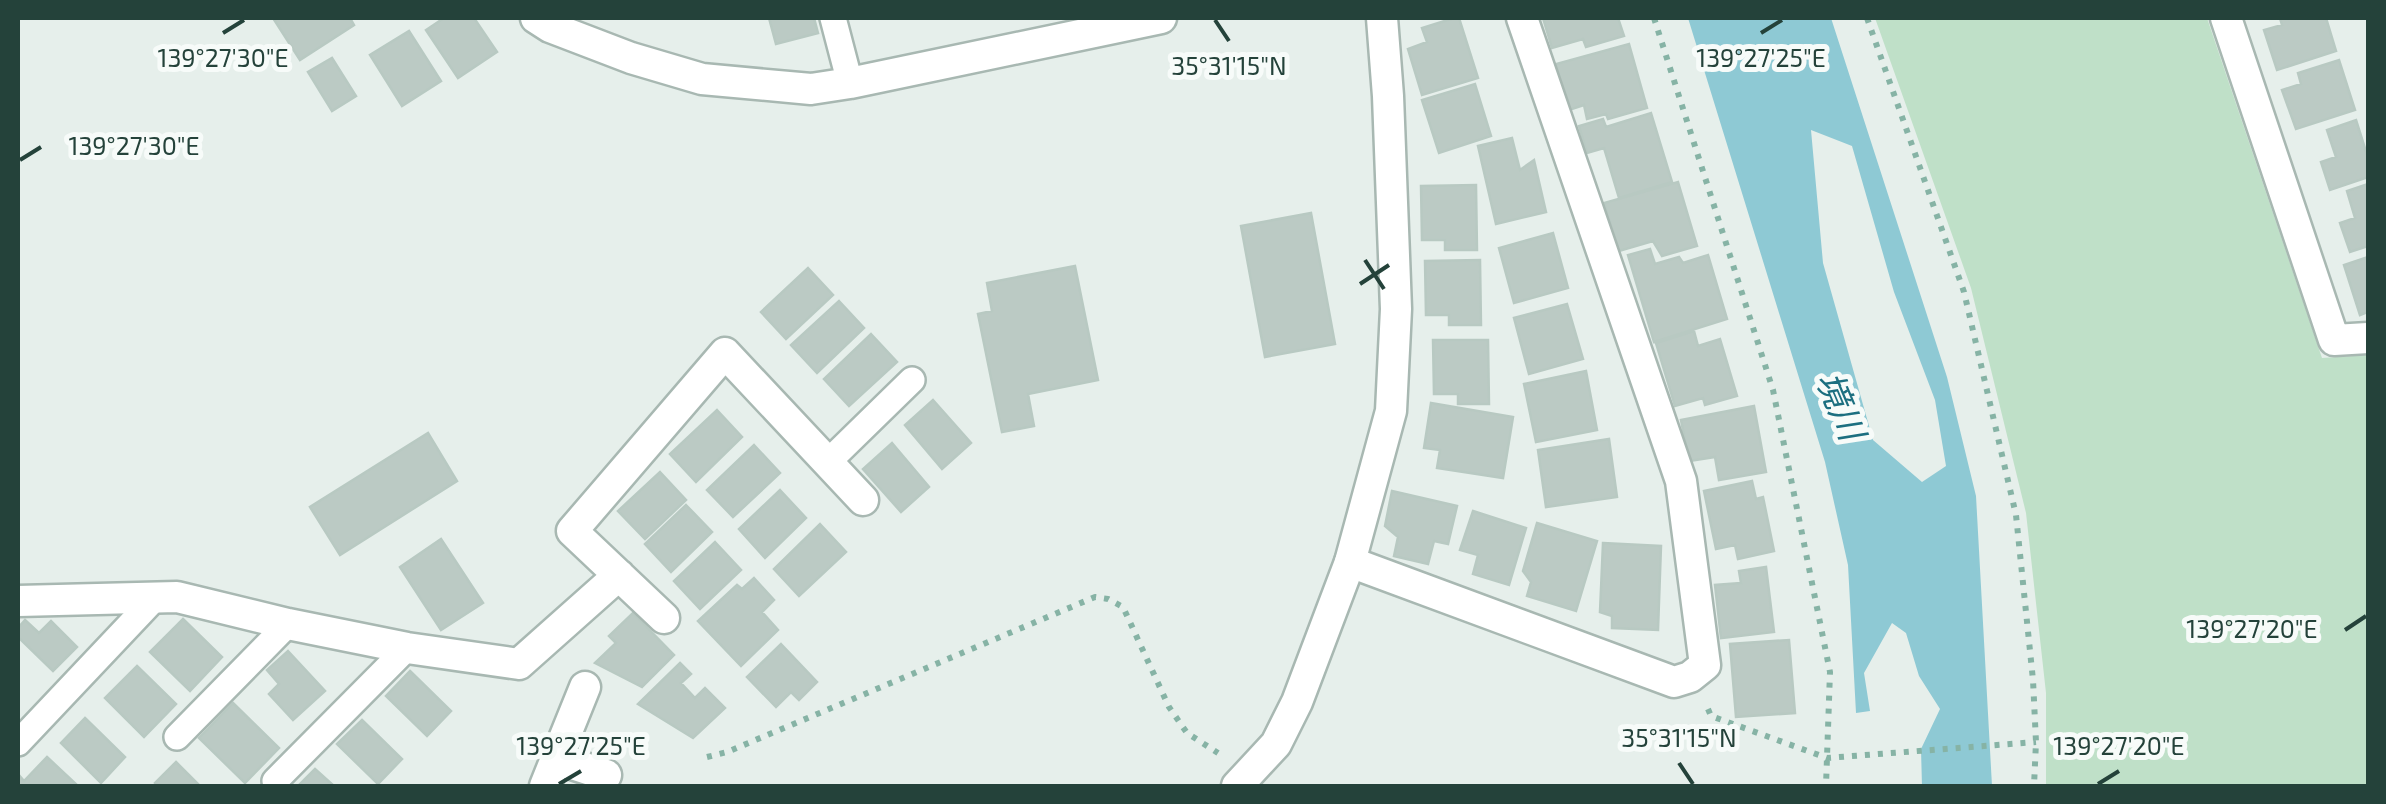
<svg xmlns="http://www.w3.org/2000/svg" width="2386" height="804" viewBox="0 0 2386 804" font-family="'Exo 2','Noto Sans JP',sans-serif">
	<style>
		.green { fill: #bfe0c8 }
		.water { fill: #8ec9d4; fill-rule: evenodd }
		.building { fill: #bbcac4; stroke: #b8c9c2; stroke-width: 2.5 }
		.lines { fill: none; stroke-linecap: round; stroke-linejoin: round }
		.service-casing { stroke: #a8b8b2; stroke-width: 30 }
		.minor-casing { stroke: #a8b8b2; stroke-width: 35 }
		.tertiary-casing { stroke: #a8b8b2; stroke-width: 35 }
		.path { stroke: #86b3a5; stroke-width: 6; stroke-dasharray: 5 8; stroke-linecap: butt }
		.service { stroke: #fff; stroke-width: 25 }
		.minor { stroke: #fff; stroke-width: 30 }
		.tertiary { stroke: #fff; stroke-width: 30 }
		.ticks { fill: none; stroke: #24423a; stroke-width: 4 }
		.labels { text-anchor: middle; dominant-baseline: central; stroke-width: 10; stroke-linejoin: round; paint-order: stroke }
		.water-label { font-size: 35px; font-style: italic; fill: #1c6f80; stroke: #f7fbf9 }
		.ticks-label { font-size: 25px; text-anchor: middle; fill: #24423a; stroke: #f7fbf9; stroke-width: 10; stroke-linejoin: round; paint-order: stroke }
	</style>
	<rect width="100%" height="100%" fill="#e6efeb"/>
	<path class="green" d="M1875,18H2207L2322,358L2368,355V786H2046V693L2026,513L1971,288Z"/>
	<path class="water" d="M1688,18H1831L1947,377L1976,496L1992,786H1922L1921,749L1940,709L1919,676L1906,633L1892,623L1864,673L1870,711L1856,713L1848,565L1825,462ZM1811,130L1852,146L1894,292L1935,400L1946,466L1922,482L1873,440L1823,263Z"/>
	<path class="building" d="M273,18H350L354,25L300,60Z
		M444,18H474L497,52L458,78L426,30Z
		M769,18H814L818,33L776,44Z
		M1454,18H1459L1478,78L1422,95L1408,49L1427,42L1422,28Z
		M1543,18H1618L1624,36L1586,47L1583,39L1552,48Z
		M2280,18H2326L2336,51L2277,70L2264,30L2282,25Z
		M409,31L441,81L402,106L370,55Z
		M1629,44L1647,108L1608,119L1606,114L1587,119L1584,105L1569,110L1556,64Z
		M332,58L356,96L332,111L308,72Z
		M2339,60L2355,110L2296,129L2282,90L2301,84L2298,73Z
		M1475,84L1491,136L1439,153L1422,100Z
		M1651,113L1672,182L1619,198L1604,148L1587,153L1579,126L1603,119L1606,127Z
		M2356,120L2368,158V177L2330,190L2321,162L2336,157L2327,130Z
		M1512,138L1520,170L1534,160L1546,212L1496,224L1478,146Z
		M1678,182L1697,246L1662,256L1653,241L1619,251L1604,203Z
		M2368,184V246L2350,252L2340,223L2355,218L2347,191Z
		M1476,185L1477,250H1445V240H1422L1421,186Z
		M1311,213L1335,344L1265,357L1241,226Z
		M1553,233L1568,288L1514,303L1499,248Z
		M1650,249L1655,264L1679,257L1683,263L1708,255L1727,319L1654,342L1628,255Z
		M2368,257V312L2360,315L2344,265Z
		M1480,260L1481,325H1449V315H1426L1425,261Z
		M1075,266L1098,380L1028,394L1034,426L1002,432L978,314L992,311L987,283Z
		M808,268L833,295L786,339L761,312Z
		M839,301L864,328L817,373L791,345Z
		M1567,304L1583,359L1529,374L1514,318Z
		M1694,331L1698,346L1720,339L1737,396L1705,405L1703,398L1675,406L1656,343Z
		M871,334L897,362L849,406L824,379Z
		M1433,340H1488L1489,404H1458V394H1434Z
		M1586,371L1597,430L1536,442L1524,384Z
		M933,400L971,443L942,469L905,425Z
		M1431,403L1513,417L1503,478L1437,468L1440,450L1424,448Z
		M1754,406L1766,472L1719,480L1715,457L1689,461L1681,420Z
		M717,410L742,437L696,482L670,454Z
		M428,433L457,481L340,555L310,507Z
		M1609,439L1617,497L1546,507L1538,450Z
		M892,443L929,487L901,512L863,469Z
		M754,445L780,473L733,517L707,490Z
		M660,472L686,500L645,539L618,511Z
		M1752,481L1756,499L1763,497L1774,551L1738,559L1735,545L1716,549L1704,491Z
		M780,490L806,518L765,558L739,529Z
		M1392,491L1457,506L1448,544L1434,541L1428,564L1394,556L1398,537L1385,526Z
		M686,505L712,532L671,572L645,544Z
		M1473,511L1526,528L1509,585L1473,574L1478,555L1460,550Z
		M1537,523L1597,541L1576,611L1527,596L1531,582L1523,571Z
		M820,524L846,552L799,596L774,569Z
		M441,539L483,603L441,630L400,567Z
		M715,542L741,570L700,609L674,581Z
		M1603,543L1661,546L1658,630L1612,628V616L1600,612Z
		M1766,567L1774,632L1721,638L1715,585L1741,583L1739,571Z
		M754,578L774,600L762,612L778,630L741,666L698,621L737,585L742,589Z
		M633,613L674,655L642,687L595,663L616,643L609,636Z
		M183,619L222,657L190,691L150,652Z
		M25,620L39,633L51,621L77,647L53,671L18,637V628Z
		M1789,640L1795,713L1736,717L1730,644Z
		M781,644L817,682L799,700L791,692L776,707L747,677Z
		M288,651L325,691L293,720L269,694L279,684L267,670Z
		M680,663L691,674L681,683L695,698L705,688L725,708L693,738L638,704Z
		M137,666L176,704L144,737L105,698Z
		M410,671L451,711L427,736L386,696Z
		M233,703L279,748L245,783L199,738Z
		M85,718L125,757L101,783L61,743Z
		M362,720L402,759L378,784L337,744Z
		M47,757L78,786H18V774L24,781Z
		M176,762L200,786H158L155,783Z
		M315,769L334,786H298Z"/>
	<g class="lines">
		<g class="service-casing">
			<path id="service" d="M833,18L850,83
				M828,462L912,380
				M177,737L288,624
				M18,743L156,597
				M275,781L407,648"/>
		</g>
		<g class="minor-casing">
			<path id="minor" d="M536,18L550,27L631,58L702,79L811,89L850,83L1161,18
				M2226,18L2334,340L2368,338
				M1350,562L1674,682L1690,677L1705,665L1681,481L1522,18
				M18,601L177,597L288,624L407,648L519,664L619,575
				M664,618L572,531L725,353L863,500
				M557,759L606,775
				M545,786L585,687"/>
		</g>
		<g class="tertiary-casing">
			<path id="tertiary" d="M1237,786L1276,744L1297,702L1350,562L1391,411L1396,309L1388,96L1382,18"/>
		</g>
		<path class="path" d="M1654,18L1773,390L1830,672L1826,786
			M1867,18L1964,292L2016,515L2033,680L2036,742L2034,786
			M1708,709L1711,716L1827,758L2036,742
			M707,757L727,752L1095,597L1108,599L1123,607L1169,707L1187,733L1218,753"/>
		<use href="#service" class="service"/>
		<use href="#minor" class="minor"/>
		<use href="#tertiary" class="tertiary"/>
	</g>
	<path class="ticks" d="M1215,20L1229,41M223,33L244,20M1761,33L1782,20M20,160L41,147M1365,260L1384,289M1360,284L1389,265M2345,630L2366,616M1679,763L1693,784M559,784L581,771M2098,784L2119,771"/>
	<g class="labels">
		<g class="water-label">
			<text transform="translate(1842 405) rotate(67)">境川</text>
		</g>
	</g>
	<g class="ticks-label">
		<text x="223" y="67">139°27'30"E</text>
		<text x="1761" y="67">139°27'25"E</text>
		<text x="1229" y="75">35°31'15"N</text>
		<text x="134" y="155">139°27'30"E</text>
		<text x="2252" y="638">139°27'20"E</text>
		<text x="1679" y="747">35°31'15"N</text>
		<text x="581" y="755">139°27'25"E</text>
		<text x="2119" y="755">139°27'20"E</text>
	</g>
	<rect width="2386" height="804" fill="none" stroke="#24423a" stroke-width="40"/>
</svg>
